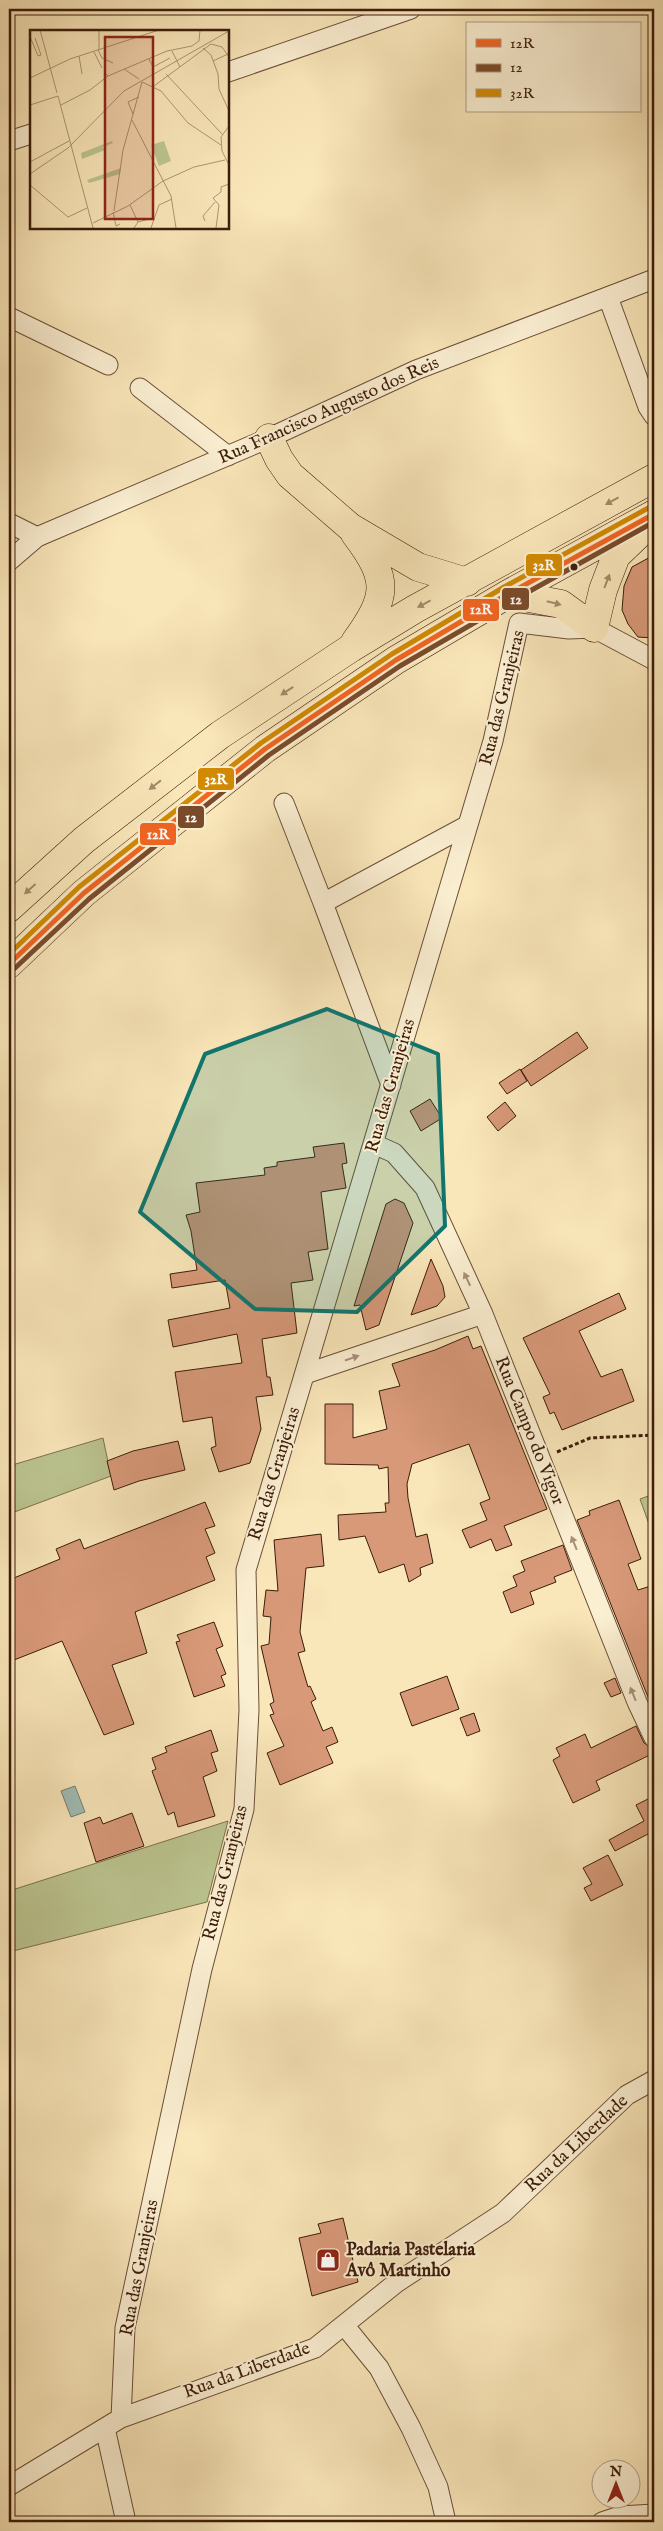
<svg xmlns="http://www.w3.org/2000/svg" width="663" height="2531" viewBox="0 0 663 2531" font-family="'IM FELL English',serif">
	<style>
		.green { fill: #bcc590; stroke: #7c704d }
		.water { fill: #9fbeb6; stroke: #777d71 }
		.building { fill: #d89979; stroke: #3c1c0a }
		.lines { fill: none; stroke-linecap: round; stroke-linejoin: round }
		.minor-casing { stroke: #6b4e36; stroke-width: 21 }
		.highway-casing { stroke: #3c1c0a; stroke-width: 29 }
		.path { stroke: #3c1c0a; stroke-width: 3; stroke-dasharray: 4 2.5; stroke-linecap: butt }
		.minor { stroke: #fbefd2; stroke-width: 19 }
		.highway { stroke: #f9e6b9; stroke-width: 28 }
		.bus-1-casing { stroke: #fbefd2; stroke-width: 9 }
		.bus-2-casing { stroke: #fbefd2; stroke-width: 9 }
		.bus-3-casing { stroke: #fbefd2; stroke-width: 9 }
		.bus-1 { stroke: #f26522; stroke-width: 5 }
		.bus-2 { stroke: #7a4b2a; stroke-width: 5 }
		.bus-3 { stroke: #d28a02; stroke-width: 5 }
		.oneway { fill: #a48b6a }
		.oneway2 { fill: #a59078 }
		.marked { fill: #0f766e; fill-opacity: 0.2; stroke: #0f766e; stroke-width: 4; stroke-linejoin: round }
		.bus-dot { fill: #3c1c0a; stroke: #fbefd2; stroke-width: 2 }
		.labels { text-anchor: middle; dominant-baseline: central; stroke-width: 4; stroke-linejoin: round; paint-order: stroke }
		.street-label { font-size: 18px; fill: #3c1c0a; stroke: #fbefd2 }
		.poi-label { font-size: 18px; font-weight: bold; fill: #3c1c0a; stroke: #fbefd2; text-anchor: start }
		.inset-road { fill: none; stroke: #ad9573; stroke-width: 1 }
		.view { fill: #8f2418; fill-opacity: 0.15; stroke: #8f2418; stroke-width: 2.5 }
		.inset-edge { fill: none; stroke: #3c1c0a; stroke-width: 2.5 }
		.line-badge { stroke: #fbefd2; stroke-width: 2 }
		.badge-label { font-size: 14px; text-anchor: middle; font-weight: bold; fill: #fff }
	</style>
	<rect width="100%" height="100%" fill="#f9e6b9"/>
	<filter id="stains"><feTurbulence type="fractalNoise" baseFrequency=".004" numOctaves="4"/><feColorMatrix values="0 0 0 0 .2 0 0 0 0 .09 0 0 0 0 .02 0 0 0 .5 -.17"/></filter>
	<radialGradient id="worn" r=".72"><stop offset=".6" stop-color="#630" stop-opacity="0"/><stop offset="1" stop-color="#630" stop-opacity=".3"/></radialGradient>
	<path class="green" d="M103,1438L111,1476L9,1514V1466Z
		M654,1494V1538L640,1499Z
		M228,1821L207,1902L9,1952V1891Z"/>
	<path class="water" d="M75,1786L85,1812L71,1817L61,1791Z"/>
	<path class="building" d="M654,555V638L638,637L628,624L622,610L624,586L632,567Z
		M577,1032L588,1048L531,1086L521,1070Z
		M520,1069L527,1081L507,1094L499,1083Z
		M430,1099L442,1118L421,1131L410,1111Z
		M505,1102L516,1116L498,1131L487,1117Z
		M344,1143L347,1163L342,1164L346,1188L321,1192L328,1249L308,1252L313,1280L291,1283L297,1333L262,1339L267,1377H270L273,1395L256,1397L261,1429L250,1463L219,1472L211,1448L216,1446L212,1417L183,1422L175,1372L242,1363L237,1334L173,1347L168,1320L230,1308L225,1280L172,1288L170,1274L197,1270L191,1231L186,1215L200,1212L196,1183L265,1175L264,1168L277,1166V1162L315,1157L313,1147Z
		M395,1199L404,1203L413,1223L379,1325L366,1330L360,1305L354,1306L386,1204Z
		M431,1259L443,1286L445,1297L437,1306L411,1315Z
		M619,1293L626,1309L579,1331L601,1377L622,1369L634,1401L562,1430L554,1412L550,1414L543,1397L550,1394L523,1338Z
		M468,1336L473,1349L481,1346L547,1509L504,1526L512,1545L496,1551L491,1539L470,1548L462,1530L487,1520L480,1503L490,1499L469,1444L412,1464L407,1484L408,1498L416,1537L427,1534L433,1563L420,1568L421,1575L409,1582L404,1564L379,1573L365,1536L339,1540L338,1515L386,1512L385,1503H389L388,1467L379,1469L378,1465L325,1464V1404H353V1438L387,1429L379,1391L400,1386L392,1364L435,1350Z
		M178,1441L185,1470L139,1481L114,1490L107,1461L133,1451Z
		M619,1500L641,1559L628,1564L638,1590L654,1585V1712L577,1520L590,1515L589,1511Z
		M205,1502L215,1526L205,1529L215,1553L206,1557L215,1580L135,1612L147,1653L112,1665L134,1724L104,1735L62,1641L9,1662V1580L60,1559L56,1549L80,1539L84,1549Z
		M321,1534L324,1566L306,1568L300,1632L305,1651L298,1653L308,1687L310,1686L316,1699L311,1702L323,1731L332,1727L338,1742L326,1747L333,1763L280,1785L267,1753L284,1746L270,1715L274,1714L270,1704L274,1702L261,1646L269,1644L271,1617L263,1616L266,1590L278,1591L274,1540Z
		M563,1545L572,1570L554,1577L556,1582L530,1592L534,1604L511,1613L503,1592L517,1586L513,1576L525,1571L521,1561Z
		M214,1622L223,1646L216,1649L226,1674L221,1676L225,1686L194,1697L176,1642L180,1641L177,1635Z
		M447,1676L459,1709L412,1726L400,1693Z
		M615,1678L621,1693L611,1697L604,1683Z
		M474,1713L480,1731L467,1736L460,1718Z
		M636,1726L644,1743L654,1749V1753L596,1781L600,1790L573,1803L553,1760L560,1756L556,1748L585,1734L591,1748Z
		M211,1730L218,1751L211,1753L217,1771L203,1777L215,1816L178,1827L174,1812L168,1815L152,1771L156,1769L152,1758L167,1752L165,1747Z
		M654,1796V1842L650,1833L615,1851L609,1840L644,1821L636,1805Z
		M132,1813L144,1846L96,1862L84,1823L100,1817L103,1824Z
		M608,1855L623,1885L591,1901L584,1888L592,1884L583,1868Z
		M343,2218L358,2282L312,2296L299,2238L321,2233L318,2224Z"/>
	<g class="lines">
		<g class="minor-casing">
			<path id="minor" d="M228,72L411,9
				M9,141L31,134
				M608,297L648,407L654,416
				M9,317L108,365
				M140,388L228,456
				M9,523L37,537L269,438L416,370L654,279
				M9,561L37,537
				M284,803L323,903
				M391,1085L323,903L468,825
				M374,1144L394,1153L425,1188L483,1314L637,1702L654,1738
				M305,1374L483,1314
				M344,2325L379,2368L411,2428L438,2487L446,2522
				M121,2418L125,2328L202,1969L244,1809L249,1710L246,1570L493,741L519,623L569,629L594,628L654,660
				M105,2428L126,2522
				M9,2486L121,2418L315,2348L396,2283L503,2213L627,2095L654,2080
				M602,2522L620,2516L654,2514"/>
		</g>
		<g class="highway-casing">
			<path id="highway" d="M269,438L279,459L290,475L350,527L418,567L467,582
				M508,594L561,604L594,628L603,590L616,556L642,531
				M355,642C388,596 390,580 355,534
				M9,908L84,840L220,735L351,648L415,609L654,478
				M9,964L84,893L265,749L396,660L508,594L654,514"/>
		</g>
		<path class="path" d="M557,1452L590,1438L654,1435"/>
		<use href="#minor" class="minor"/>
		<use href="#highway" class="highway"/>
		<g class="bus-1-casing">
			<path id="bus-1" d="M9,964L84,893L265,749L396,660L508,594L654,514"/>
		</g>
		<g class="bus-2-casing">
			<path id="bus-2" d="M14,969L89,899L269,755L400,666L512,601L654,522"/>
		</g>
		<g class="bus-3-casing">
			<path id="bus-3" d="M9,954L79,887L261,743L392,654L504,587L650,507"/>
		</g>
		<use href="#bus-1" class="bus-1"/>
		<use href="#bus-2" class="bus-2"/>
		<use href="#bus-3" class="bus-3"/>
	</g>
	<defs><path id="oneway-solid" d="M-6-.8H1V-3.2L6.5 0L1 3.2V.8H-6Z" transform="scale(1.25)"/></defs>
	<g class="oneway">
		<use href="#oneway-solid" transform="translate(612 501) rotate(151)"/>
		<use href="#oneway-solid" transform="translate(607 581) rotate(-69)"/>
		<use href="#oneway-solid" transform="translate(554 603) rotate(14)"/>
		<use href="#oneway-solid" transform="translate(424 604) rotate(152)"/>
		<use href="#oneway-solid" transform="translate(287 691) rotate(147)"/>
		<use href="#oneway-solid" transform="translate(155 785) rotate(142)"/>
		<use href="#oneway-solid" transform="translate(30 889) rotate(138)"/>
	</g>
	<g class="oneway2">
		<use href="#oneway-solid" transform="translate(467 1279) rotate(-115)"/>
		<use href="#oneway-solid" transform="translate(352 1358) rotate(-19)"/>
		<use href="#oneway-solid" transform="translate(574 1543) rotate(-112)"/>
		<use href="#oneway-solid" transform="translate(633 1694) rotate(-112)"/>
	</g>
	<path class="marked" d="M327,1009L438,1054L445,1226L357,1312L255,1309L140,1212L205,1054Z"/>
	<defs>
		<g id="shop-square" transform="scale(1.25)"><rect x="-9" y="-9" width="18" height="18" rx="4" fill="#8f2418" stroke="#fbefd2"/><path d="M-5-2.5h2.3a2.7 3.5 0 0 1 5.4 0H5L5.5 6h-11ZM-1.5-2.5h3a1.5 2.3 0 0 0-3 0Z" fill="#fff"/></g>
	</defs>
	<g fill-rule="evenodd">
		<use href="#shop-square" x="328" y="2260"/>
	</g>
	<circle class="bus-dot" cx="574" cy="567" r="4.5"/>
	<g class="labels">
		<g class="street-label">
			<text transform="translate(329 411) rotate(-24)">Rua Francisco Augusto dos Reis</text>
			<text transform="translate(503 698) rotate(-76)">Rua das Granjeiras</text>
			<text transform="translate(391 1086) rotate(-74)">Rua das Granjeiras</text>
			<text transform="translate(529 1431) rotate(68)">Rua Campo do Vigor</text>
			<text transform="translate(275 1474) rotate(-73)">Rua das Granjeiras</text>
			<text transform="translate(226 1873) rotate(-76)">Rua das Granjeiras</text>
			<text transform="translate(577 2144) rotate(-43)">Rua da Liberdade</text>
			<text transform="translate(140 2268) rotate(-79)">Rua das Granjeiras</text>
			<text transform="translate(247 2371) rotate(-20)">Rua da Liberdade</text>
		</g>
		<g class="poi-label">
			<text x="346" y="2250">Padaria Pastelaria<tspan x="346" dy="21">Avô Martinho</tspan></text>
		</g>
	</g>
	<g transform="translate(30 30)">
		<rect width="199" height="199" fill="#f9e6b9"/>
		<path d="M82,111L83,113L73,117L75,120L52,129L51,123ZM134,111L141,131L129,136L121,115ZM91,138L90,144L59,153L57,150Z" fill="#bcc590"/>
		<path class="inset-road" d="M10,0L27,63M69,0V20M1,9L8,26L11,25L5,8M173,18L181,25L188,44L189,59L199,81V95M68,20L72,28L83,33M142,21L150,37M64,22L72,38M49,26L52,44M119,29L123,37L140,28M183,31L198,24M94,39L109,49M74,42L78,46L137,21L162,16L169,11L170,0M136,44L192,104M0,48L40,29L129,0M124,56L181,14L192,17L199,27M0,75L28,66L63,198M31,75L60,60L78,46M103,84L98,72L109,67M102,90L141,166L146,198M199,96L191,107L192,121L199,135M0,132L39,111M0,144L38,118L94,61L199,1M0,155L38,187L57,178M100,175L108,192L104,198M84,181L93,120L112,52L131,61L158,93L191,115M83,182L86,196L90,194M175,191L173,186L185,172M108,192L123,188M63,193L98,176L133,151L164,137L195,130M121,198L129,175L142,169M186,198L189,175L183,168L191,162V157L199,154"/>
		<path class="view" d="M75,7H123V189H75Z"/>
		<rect width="199" height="199" class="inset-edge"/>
	</g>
	<g class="line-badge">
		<rect x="525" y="553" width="38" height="24" rx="5" fill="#d28a02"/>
		<rect x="501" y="587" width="29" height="24" rx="5" fill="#7a4b2a"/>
		<rect x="462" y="598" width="38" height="24" rx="5" fill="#f26522"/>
		<rect x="197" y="767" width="38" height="24" rx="5" fill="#d28a02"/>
		<rect x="177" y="805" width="28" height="24" rx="5" fill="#7a4b2a"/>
		<rect x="139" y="822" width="38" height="24" rx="5" fill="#f26522"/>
	</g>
	<g class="badge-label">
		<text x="544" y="570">32R</text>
		<text x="516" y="604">12</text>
		<text x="481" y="614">12R</text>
		<text x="216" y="784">32R</text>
		<text x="191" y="822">12</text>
		<text x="158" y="839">12R</text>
	</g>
	<rect width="663" height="2531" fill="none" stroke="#f9e6b9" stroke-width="30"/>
	<rect x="10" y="10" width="643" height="2511" fill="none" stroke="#3c1c0a" stroke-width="2.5"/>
	<rect x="15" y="15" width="633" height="2501" fill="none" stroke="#3c1c0a"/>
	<rect x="466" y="22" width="175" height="90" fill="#fbefd2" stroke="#af9b82"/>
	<rect x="476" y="39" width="25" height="8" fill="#f26522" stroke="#af9b82"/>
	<text x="510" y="48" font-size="15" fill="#3c1c0a">12R</text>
	<rect x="476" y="64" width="25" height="8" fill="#7a4b2a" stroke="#af9b82"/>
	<text x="510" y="72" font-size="15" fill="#3c1c0a">12</text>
	<rect x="476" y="89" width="25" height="8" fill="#d28a02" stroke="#af9b82"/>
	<text x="510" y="98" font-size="15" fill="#3c1c0a">32R</text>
	<g transform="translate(616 2484)"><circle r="24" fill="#fbefd2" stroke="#af9b82"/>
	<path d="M0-4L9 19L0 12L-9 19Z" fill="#8f2418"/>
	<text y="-8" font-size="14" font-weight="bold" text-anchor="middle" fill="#3c1c0a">N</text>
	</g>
	<rect width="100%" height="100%" filter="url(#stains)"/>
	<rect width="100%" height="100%" fill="url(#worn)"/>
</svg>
